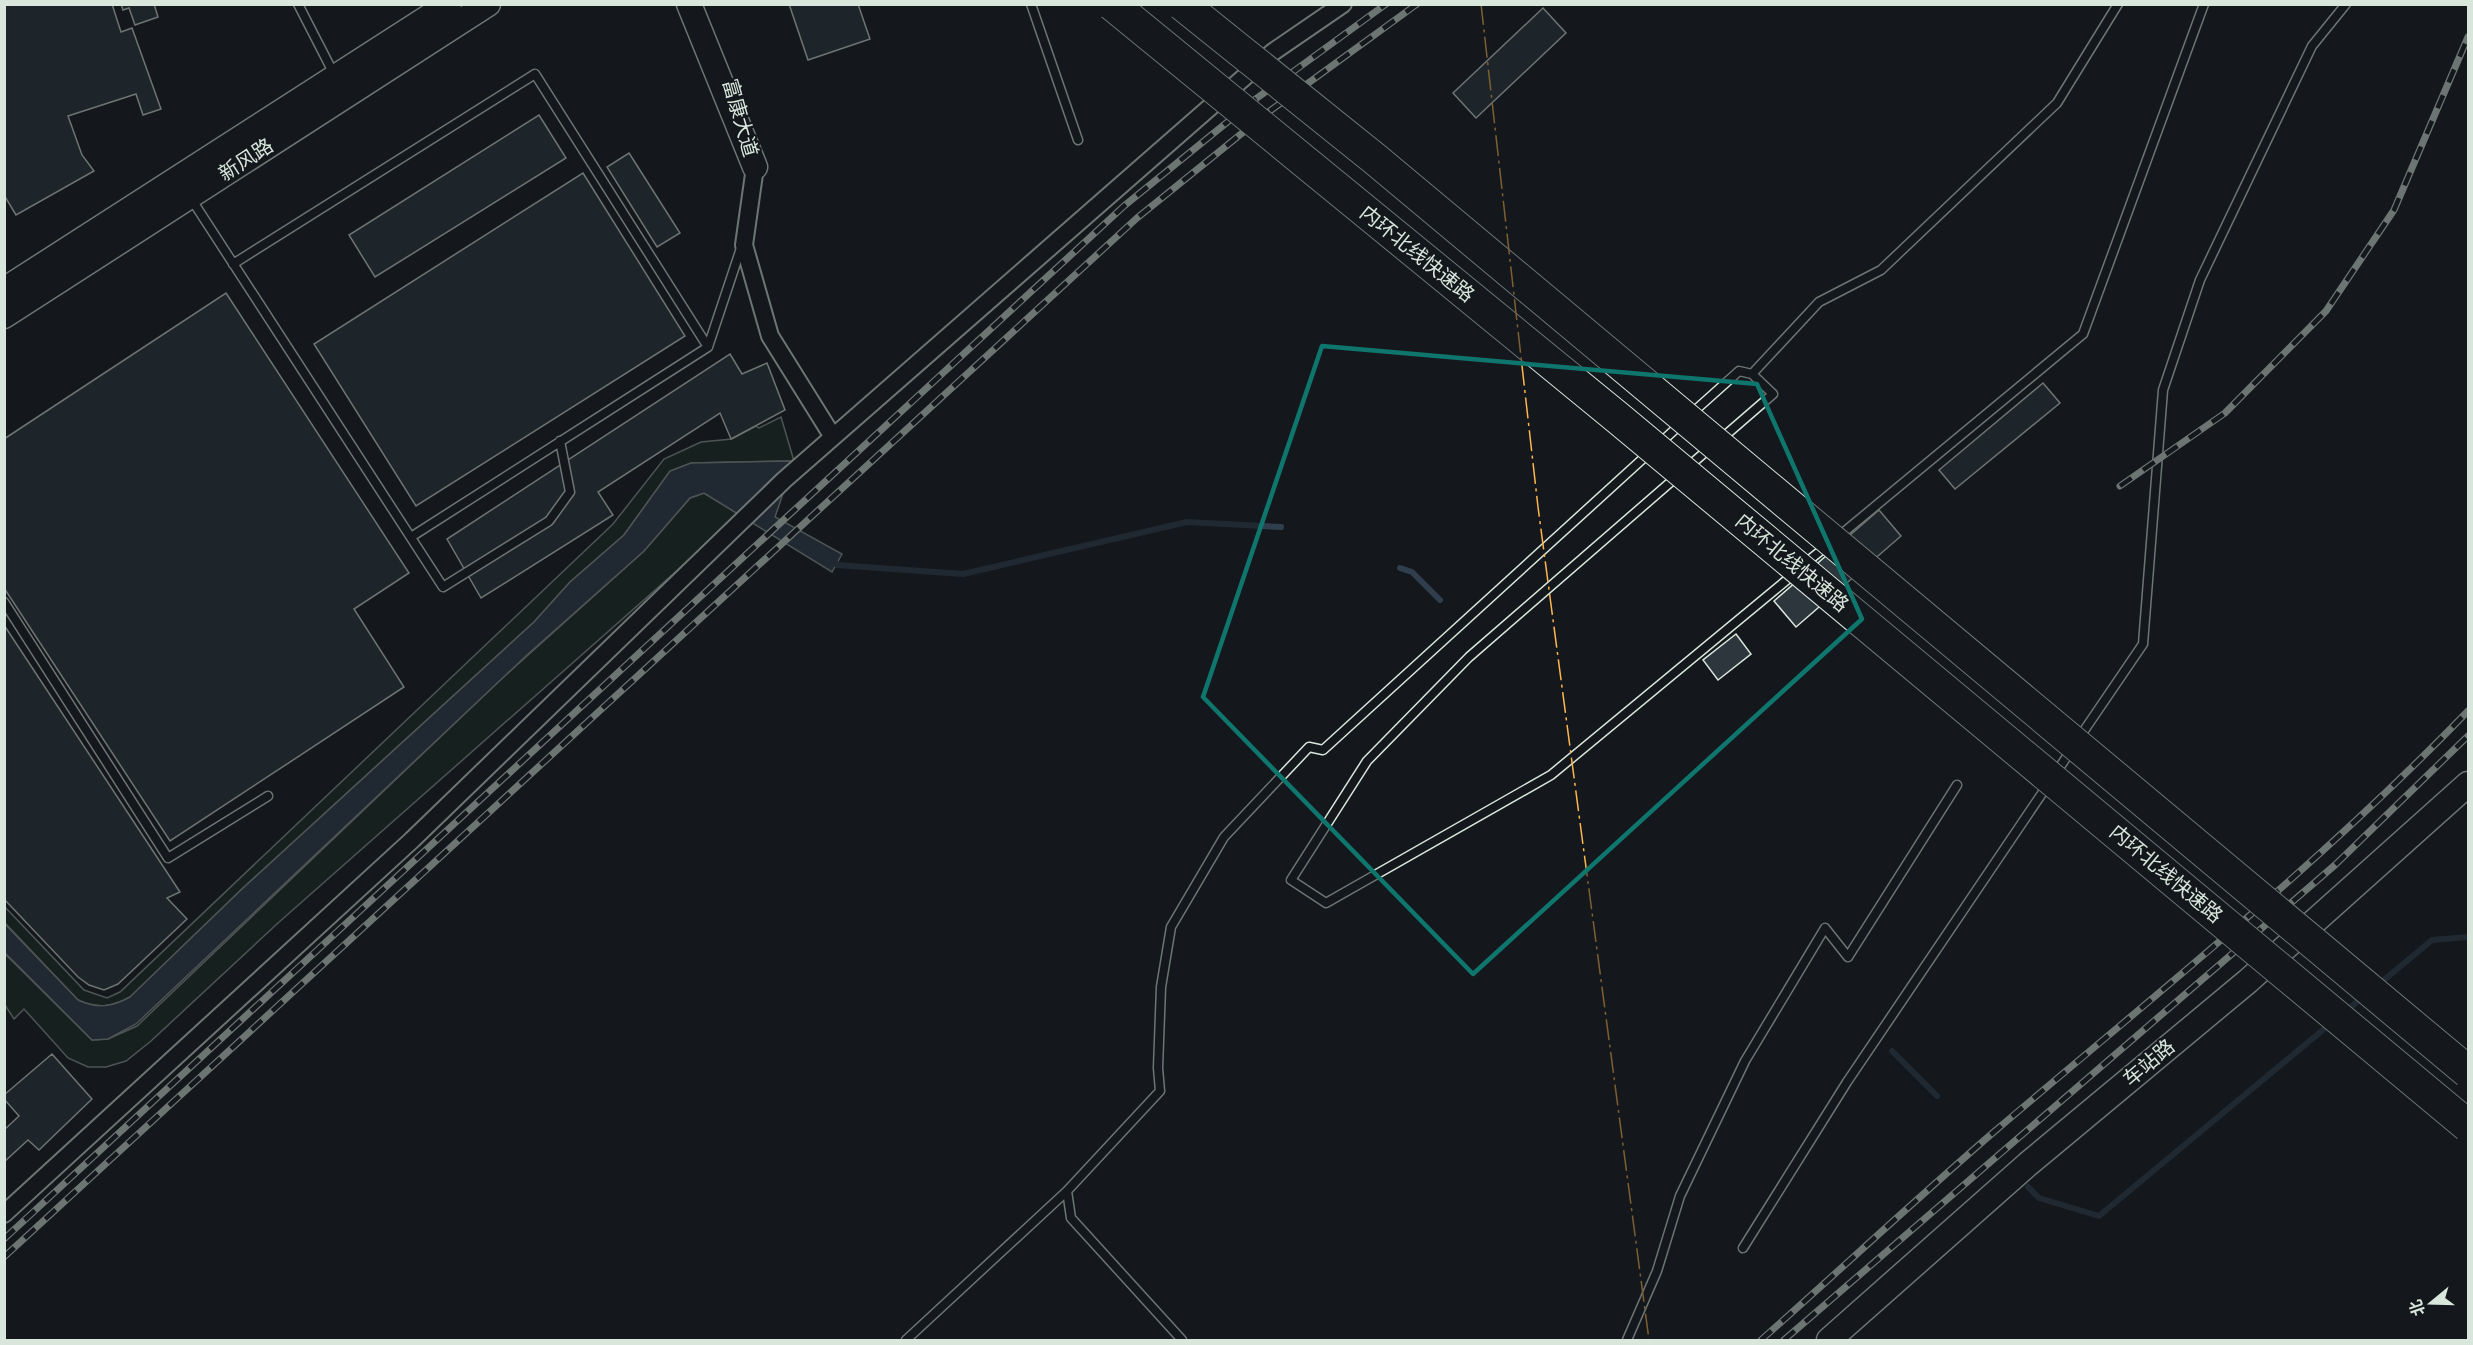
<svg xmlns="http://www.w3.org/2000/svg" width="2473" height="1345" viewBox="0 0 2473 1345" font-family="Karla,'Noto Sans SC',sans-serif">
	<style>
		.green { fill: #1a2d24; stroke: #939e99; stroke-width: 1.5 }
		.water { fill: #2f3f4d; stroke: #939e99; stroke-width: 1.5 }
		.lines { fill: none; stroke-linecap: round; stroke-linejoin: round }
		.stream { stroke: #2f3f4d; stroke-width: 6 }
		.building { fill: #2c363c; stroke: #d8e6dc; stroke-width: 1.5 }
		.lane-casing { stroke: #d8e6dc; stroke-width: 11 }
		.street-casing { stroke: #d8e6dc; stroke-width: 20 }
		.secondary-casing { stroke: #d8e6dc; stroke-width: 27 }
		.lane { stroke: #14181c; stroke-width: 8 }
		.street { stroke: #14181c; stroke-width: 16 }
		.secondary { stroke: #14181c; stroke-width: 24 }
		.rail-casing { stroke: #d8e6dc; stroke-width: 7 }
		.rail { stroke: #14181c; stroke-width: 4.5; stroke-dasharray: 14; stroke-linecap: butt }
		.highway-bridge-casing { stroke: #d8e6dc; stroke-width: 34; stroke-linecap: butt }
		.highway-bridge { stroke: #14181c; stroke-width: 32 }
		.power { stroke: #ffb74d; stroke-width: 1.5; stroke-dasharray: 21 4.5 3 4.5; stroke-linecap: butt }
		.marked { fill: none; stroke: #0f766e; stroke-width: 4.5; stroke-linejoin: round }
		.labels { text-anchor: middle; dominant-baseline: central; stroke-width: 4.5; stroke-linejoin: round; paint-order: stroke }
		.street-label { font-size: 20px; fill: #d8e6dc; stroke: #14181c }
	</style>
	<rect width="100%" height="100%" fill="#14181c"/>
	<path class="green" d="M781,417L794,461L691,463L670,471L624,535L570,582L534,622L243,888L130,997C112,1007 97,1009 78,1000L5,923L4,906L84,990L107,998L120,992L613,524L664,459L701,442L732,439L756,426L759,428Z
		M704,493L740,515L278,923L151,1041L126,1061L106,1067H88L68,1058L24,1009L14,1019L5,1005L4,953L92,1040L108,1039L137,1026L498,682L644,551L690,498Z"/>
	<path class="water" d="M794,461L775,517L842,554L832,572L704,493L690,498L644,551L527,655L136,1024L108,1039L92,1040L5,953L4,923L78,1000C97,1009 112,1007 130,997L243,888L534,622L570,582L624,535L670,471L691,463Z"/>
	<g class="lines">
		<path class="stream" d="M832,558L837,565L963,574L1187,522L1281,527
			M1400,568L1412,572L1440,600
			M2378,985L2432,940L2468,937
			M2345,1012L2363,997
			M1892,1051L1937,1096
			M2028,1187L2039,1198L2099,1216L2330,1024"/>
	</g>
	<path class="building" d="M4,4H112L121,32L132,28L161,109L143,115L136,94L68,116L82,155L94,171L16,215L4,195Z
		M121,4H154L158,17L135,25L129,8L123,10Z
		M789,4H858L870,39L808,60Z
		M1543,8L1566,33L1476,118L1453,93Z
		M539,115L566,158L375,277L349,235Z
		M629,153L680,233L657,247L607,167Z
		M583,173L685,336L416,506L314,344Z
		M226,293L409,573L354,609L404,687L170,841L4,588V439Z
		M730,354L742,374L767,363L785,410L731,439L720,413L598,492L613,515L481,598L447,539Z
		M2043,383L2060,403L1955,489L1939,470Z
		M1879,510L1901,536L1796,627L1774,601Z
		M4,625L180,892L167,898L187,919L118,984L104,990L89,985L78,977L4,899Z
		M1736,634L1751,654L1718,680L1703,660Z
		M52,1054L92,1099L39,1150L28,1140L4,1162V1130L19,1116L4,1099V1095Z"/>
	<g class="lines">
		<g class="lane-casing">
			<path id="lane" d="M298,4L335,76
				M1031,4L1078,140
				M190,197L443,587L549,521L570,492L560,441
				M233,264L535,74L708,347L411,537
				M708,347L742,245
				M1691,414L1739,371L1752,374
				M1721,439L1773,394L1752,374L1819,302L1881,270L2057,103L2118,4
				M1711,447L1469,657L1367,761L1291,880L1326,903L1551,775L1794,574
				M1838,537L2083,334L2204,4
				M1803,565L1828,545
				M4,602L168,858L268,796
				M2079,738L2143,644L2163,390L2200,280L2312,46L2346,4
				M1743,1248L1847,1082L2072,749
				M906,1340L1067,1191
				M1182,1340L1071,1218L1067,1191L1160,1091L1158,1068L1161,987L1171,927L1224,837L1309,747L1323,750L1682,423
				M1627,1340L1657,1271L1680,1196L1745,1061L1825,928L1848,957L1957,785"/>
		</g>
		<g class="street-casing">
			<path id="street" d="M755,167L744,245L770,336L833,437
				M4,1214L412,840L784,480L1273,52L1343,4"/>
		</g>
		<g class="secondary-casing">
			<path id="secondary" d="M689,4L755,167
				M4,290L449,4
				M4,316L488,4
				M1829,1340L2028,1164L2248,981L2468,784"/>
		</g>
		<use href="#lane" class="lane"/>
		<use href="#street" class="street"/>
		<use href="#secondary" class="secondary"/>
		<g class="rail-casing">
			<path id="rail" d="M2120,486L2225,413L2326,311L2394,210L2468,37
				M4,1239L1124,206L1257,98L1386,4
				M4,1257L1137,218L1267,113L1417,4
				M1761,1340C1839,1271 1916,1199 1995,1131C2156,994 2321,863 2468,711
				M1784,1340L2335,865L2468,736"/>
		</g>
		<use href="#rail" class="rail"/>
		<g class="highway-bridge-casing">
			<path id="highway-bridge" d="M1112,4L1618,418L2468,1126
				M1182,4L1375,159L2468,1072"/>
		</g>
		<use href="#highway-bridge" class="highway-bridge"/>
		<path class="power" d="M1481,4L1538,507L1649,1340"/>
	</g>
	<path d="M0 0H2473V1345H0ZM1322,346L1757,384L1862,619L1473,974L1203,697Z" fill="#14181c" fill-opacity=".55" fill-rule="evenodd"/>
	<path class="marked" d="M1322,346L1757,384L1862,619L1473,974L1203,697Z"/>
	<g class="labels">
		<g class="street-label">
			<text transform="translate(740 118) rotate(74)">富康大道</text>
			<text transform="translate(246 160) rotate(-33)">新风路</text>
			<text transform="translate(1417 254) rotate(39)">内环北线快速路</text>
			<text transform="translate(1792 563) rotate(40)">内环北线快速路</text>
			<text transform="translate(2166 874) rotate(40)">内环北线快速路</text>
			<text transform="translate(2149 1063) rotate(-40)">车站路</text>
		</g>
	</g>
	<rect width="2473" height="1345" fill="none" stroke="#d8e6dc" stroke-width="12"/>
	<g transform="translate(2431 1303) rotate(251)" stroke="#14181c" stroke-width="4.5" paint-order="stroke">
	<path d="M0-4.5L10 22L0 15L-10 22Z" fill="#d8e6dc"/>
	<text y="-9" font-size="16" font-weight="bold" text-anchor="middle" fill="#d8e6dc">北</text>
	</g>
</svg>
